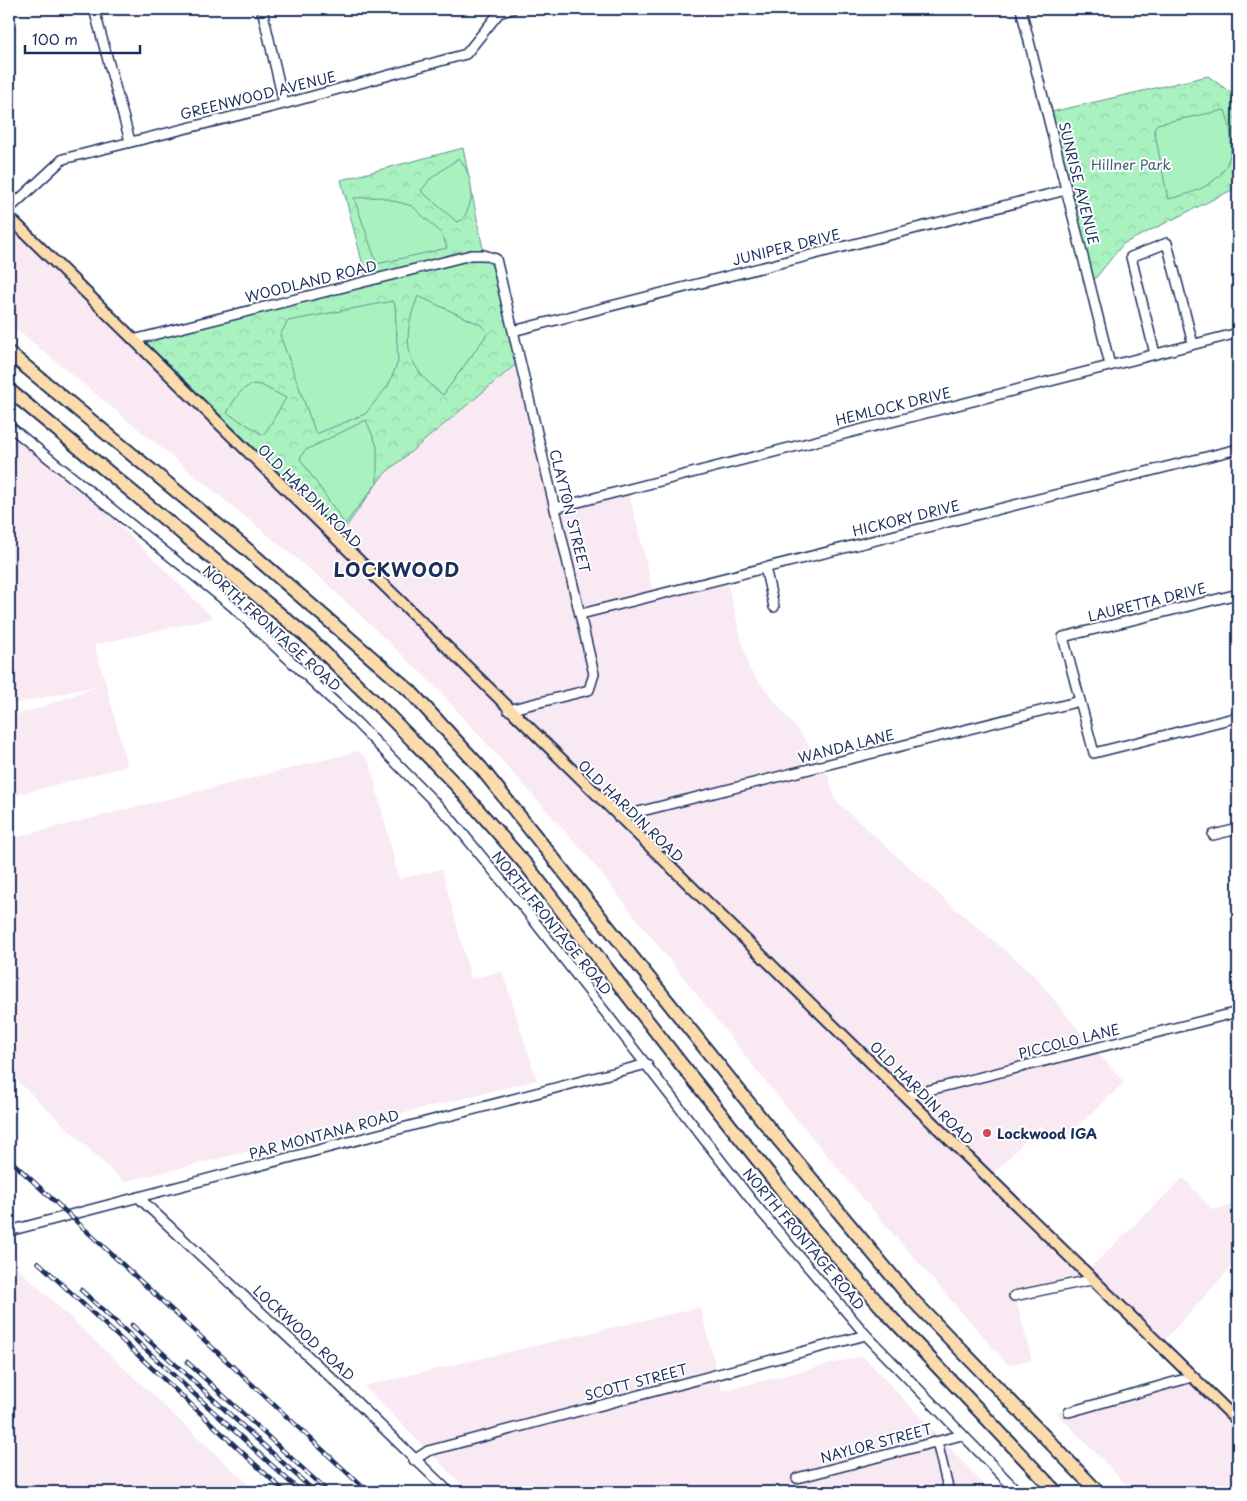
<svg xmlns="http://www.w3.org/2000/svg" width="1247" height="1501" viewBox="0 0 1247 1501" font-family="'Playpen Sans',sans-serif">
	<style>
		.built { fill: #f9e9f2 }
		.park { fill: url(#park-crowns); stroke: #62908f }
		.garden { fill: #a9f2c0; stroke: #62908f }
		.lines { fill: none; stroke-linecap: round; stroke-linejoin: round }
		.minor-casing { stroke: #1b2f5e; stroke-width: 12 }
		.major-casing { stroke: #1b2f5e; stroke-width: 14 }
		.highway-casing { stroke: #1b2f5e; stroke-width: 16 }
		.minor { stroke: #fff; stroke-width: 9 }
		.major { stroke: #fcdcac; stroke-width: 10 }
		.highway { stroke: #fcdcac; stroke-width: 12 }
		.rail-casing { stroke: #1b2f5e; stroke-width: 4.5 }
		.rail { stroke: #fff; stroke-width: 2.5; stroke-dasharray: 8; stroke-linecap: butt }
		.poi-dot { fill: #d1495b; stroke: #fff; stroke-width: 2 }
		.labels { text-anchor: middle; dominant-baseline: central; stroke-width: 4; stroke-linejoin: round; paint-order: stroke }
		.street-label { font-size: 14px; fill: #1b2f5e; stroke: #fff }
		.park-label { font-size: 14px; fill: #3e6076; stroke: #fff }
		.poi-label { font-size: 14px; font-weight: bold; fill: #1b2f5e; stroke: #fff; text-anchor: start }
		.district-label { font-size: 19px; font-weight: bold; letter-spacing: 1px; fill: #1b2f5e; stroke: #fff }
	</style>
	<defs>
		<pattern id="park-crowns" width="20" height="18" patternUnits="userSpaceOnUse" patternTransform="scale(1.25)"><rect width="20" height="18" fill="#a9f2c0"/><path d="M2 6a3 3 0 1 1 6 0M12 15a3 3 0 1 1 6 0" fill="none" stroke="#91d0a7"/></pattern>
	</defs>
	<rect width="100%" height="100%" fill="#fff"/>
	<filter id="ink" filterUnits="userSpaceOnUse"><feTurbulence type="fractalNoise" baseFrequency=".02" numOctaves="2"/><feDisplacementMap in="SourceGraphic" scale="10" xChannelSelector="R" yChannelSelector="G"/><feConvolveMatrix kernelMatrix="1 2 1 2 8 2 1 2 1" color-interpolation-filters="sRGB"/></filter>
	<g filter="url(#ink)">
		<path class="built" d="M9,217L337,540L383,475L520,361L555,508L628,489L654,595L726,577L749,669L825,765L835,800L945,900L1033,974L1094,1049L1124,1082L1059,1144L1041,1125L989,1178L1084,1274L1183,1178L1213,1210L1238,1204V1260L1159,1346L1091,1281L1015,1296L1032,1360L1008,1365L881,1220L765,1081L589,858L435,686L325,582L9,323Z
			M9,425L70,476L213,618L94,645L106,683L127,766L9,797V716L37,709L101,685L9,705Z
			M359,751L370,763L399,879L442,869L471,979L502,971L537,1080L124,1182L9,1073V839Z
			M9,1260L256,1492H9Z
			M700,1307L722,1391L863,1356L991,1492H469L364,1386Z
			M1192,1377L1238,1421V1492H1133L1056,1412Z"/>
		<path class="park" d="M1208,76L1238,98V187L1123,244L1090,285L1047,113Z
			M463,148L484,254L496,259L520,361L383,475L336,541L133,340L367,281L341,180Z"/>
		<path class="garden" d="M1225,110C1243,164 1221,188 1168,199L1154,129L1157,124Z
			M459,158C474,178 476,200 462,220L457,222L421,191L430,179Z
			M380,197L412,206L442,234L447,248L377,264L354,198Z
			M418,296L481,325L488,333L443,395C404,366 401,339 418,296Z
			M393,301L395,305L398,362L388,386L365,414L316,434L280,335L288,321Z
			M254,384L261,385L286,398L264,435L227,413C235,400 239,388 254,384Z
			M366,420L377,446V483L345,524L300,459L304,451Z"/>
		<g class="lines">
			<g class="minor-casing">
				<path id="minor" d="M94,9L130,141
					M262,9L284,104
					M1021,9L1110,365
					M9,209L63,159L284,104L466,54L499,13L512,9
					M513,331L1066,190
					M133,340L471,255H484L496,259L594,674L589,690L508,710
					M1155,354L1131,257L1167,243L1193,344
					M9,426L232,606L356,722L451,819L528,913L753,1202L866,1335L1018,1492
					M555,508L1238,333
					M765,567L774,607
					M1238,594L1063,637L1094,753L1238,717
					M581,614L1238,449
					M618,817L1080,701
					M1213,835L1238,829
					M906,1096L1238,1012
					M138,1197L341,1387L449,1492
					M9,1231L647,1064
					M1014,1296L1091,1280
					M1069,1412L1192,1377
					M937,1442L949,1492
					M414,1460L428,1451L866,1335
					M797,1478L962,1435"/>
			</g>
			<g class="major-casing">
				<path id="major" d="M9,217C305,511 606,802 904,1095C1016,1203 1126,1313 1238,1421"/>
			</g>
			<g class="highway-casing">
				<path id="highway" d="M9,353L243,546L410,691L481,768L764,1122L907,1294L1098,1492
					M9,390L311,640L387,714L457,786L527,866L681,1064L813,1229L886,1312L1056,1492"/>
			</g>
			<use href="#minor" class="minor"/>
			<use href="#major" class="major"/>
			<use href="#highway" class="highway"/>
			<g class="rail-casing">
				<path id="rail" d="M9,1159L368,1492
					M38,1262L285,1492
					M81,1290L301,1492
					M132,1325L315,1492
					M187,1362L328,1492"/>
			</g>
			<use href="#rail" class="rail"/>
		</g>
	</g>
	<circle class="poi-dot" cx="987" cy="1133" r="5"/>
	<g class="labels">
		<g class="street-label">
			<text transform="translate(258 95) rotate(-14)">GREENWOOD AVENUE</text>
			<text transform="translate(1079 183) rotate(76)">SUNRISE AVENUE</text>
			<text transform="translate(786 247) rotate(-14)">JUNIPER DRIVE</text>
			<text transform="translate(311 281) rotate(-14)">WOODLAND ROAD</text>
			<text transform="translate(893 406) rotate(-14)">HEMLOCK DRIVE</text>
			<text transform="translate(310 496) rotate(45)">OLD HARDIN ROAD</text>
			<text transform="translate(570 511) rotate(76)">CLAYTON STREET</text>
			<text transform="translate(906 518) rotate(-14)">HICKORY DRIVE</text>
			<text transform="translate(1147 602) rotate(-14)">LAURETTA DRIVE</text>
			<text transform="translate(272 628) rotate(42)">NORTH FRONTAGE ROAD</text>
			<text transform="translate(846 746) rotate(-14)">WANDA LANE</text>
			<text transform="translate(631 811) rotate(44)">OLD HARDIN ROAD</text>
			<text transform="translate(552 923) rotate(51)">NORTH FRONTAGE ROAD</text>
			<text transform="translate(1069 1041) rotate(-14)">PICCOLO LANE</text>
			<text transform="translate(922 1093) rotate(45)">OLD HARDIN ROAD</text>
			<text transform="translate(324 1134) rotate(-15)">PAR MONTANA ROAD</text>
			<text transform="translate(804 1239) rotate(50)">NORTH FRONTAGE ROAD</text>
			<text transform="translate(304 1333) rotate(43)">LOCKWOOD ROAD</text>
			<text transform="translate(636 1382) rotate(-15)">SCOTT STREET</text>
			<text transform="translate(876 1443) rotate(-15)">NAYLOR STREET</text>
		</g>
		<g class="park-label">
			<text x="1131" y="164">Hillner Park</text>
		</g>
		<g class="poi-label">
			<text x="997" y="1133">Lockwood IGA</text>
		</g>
		<g class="district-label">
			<text x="397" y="569">LOCKWOOD</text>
		</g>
	</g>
	<rect width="1247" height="1501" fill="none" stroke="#fff" stroke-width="30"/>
	<rect x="15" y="15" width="1217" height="1471" fill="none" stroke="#1b2f5e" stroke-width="2" filter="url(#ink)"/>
	<path d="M25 45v8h115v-8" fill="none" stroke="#1b2f5e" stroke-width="2.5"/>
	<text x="32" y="45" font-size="15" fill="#1b2f5e" stroke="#ffffff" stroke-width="4" paint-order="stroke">100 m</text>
</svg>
